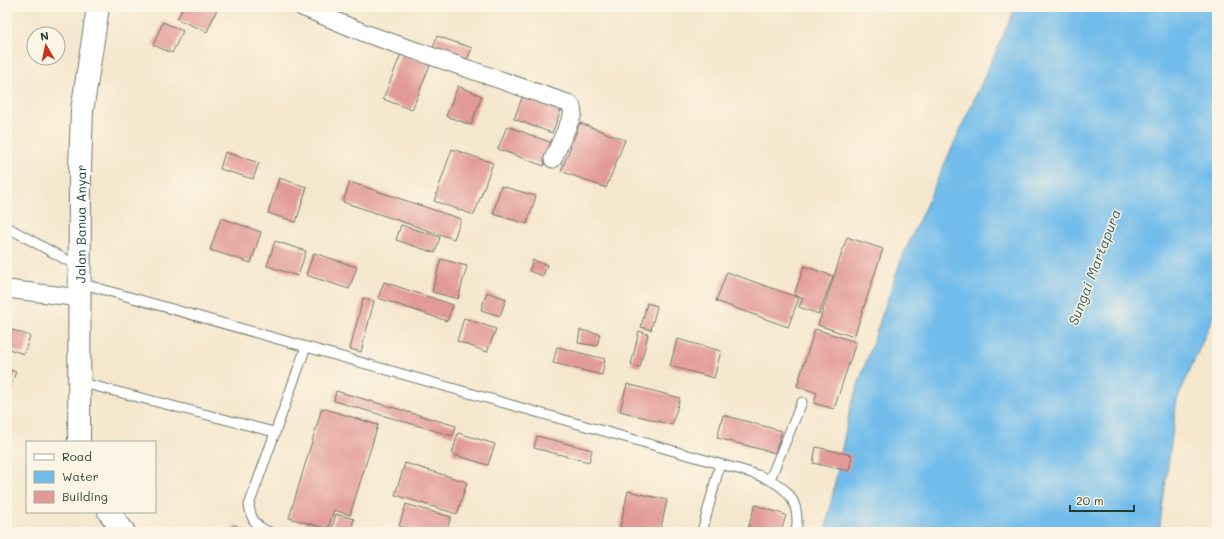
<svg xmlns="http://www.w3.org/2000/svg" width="1224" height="539" viewBox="0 0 1224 539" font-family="Mali,sans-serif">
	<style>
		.water { fill: #71bcea; stroke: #487c8f }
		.building { fill: #e29a97 }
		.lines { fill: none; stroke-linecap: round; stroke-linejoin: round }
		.lane-casing { stroke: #6a786a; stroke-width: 11 }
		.street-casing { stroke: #6a786a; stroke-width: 19 }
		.secondary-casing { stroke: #6a786a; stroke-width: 24 }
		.lane { stroke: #fff; stroke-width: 9 }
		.street { stroke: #fff; stroke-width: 17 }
		.secondary { stroke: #fff; stroke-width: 22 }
		.labels { text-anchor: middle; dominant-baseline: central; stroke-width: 3; stroke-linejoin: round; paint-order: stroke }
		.street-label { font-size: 13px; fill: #1f3d34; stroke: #fcf5e5 }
		.water-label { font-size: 14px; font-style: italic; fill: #345d62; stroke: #fcf5e5 }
	</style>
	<rect width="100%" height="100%" fill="#fcf5e5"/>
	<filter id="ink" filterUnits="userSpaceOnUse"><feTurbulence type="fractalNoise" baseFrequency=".025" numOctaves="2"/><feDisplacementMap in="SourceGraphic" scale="8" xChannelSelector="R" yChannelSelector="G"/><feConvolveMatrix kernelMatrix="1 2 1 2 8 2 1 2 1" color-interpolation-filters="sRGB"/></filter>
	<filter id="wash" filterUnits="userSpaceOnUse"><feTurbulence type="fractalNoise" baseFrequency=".012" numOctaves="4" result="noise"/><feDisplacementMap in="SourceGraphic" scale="16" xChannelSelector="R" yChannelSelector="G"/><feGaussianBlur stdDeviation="0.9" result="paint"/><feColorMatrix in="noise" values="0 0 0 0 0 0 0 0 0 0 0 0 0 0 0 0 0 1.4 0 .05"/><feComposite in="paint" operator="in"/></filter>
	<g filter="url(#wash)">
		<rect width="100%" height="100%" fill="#f5e7cd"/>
		<path class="water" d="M1016,7H1217V308L1177,400L1159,532H825L850,409L901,260Z"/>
		<g id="blocks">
			<path class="building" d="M183,7H218L207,32L177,19Z
				M163,22L183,31L172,53L153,45Z
				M437,36L472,48L467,60L433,48Z
				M401,54L430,65L412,110L383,99Z
				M458,86L482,96L471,125L446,116Z
				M523,95L561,110L552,133L514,119Z
				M580,123L625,140L606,188L561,171Z
				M507,126L552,143L544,166L498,149Z
				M452,149L493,163L474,215L434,201Z
				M225,152L259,163L253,179L220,169Z
				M279,178L307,187L296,222L268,213Z
				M350,182L461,219L454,239L343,202Z
				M501,186L536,196L527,224L493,214Z
				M221,218L261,232L251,263L210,250Z
				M401,225L440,237L435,253L396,240Z
				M847,237L883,249L854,337L818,325Z
				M275,241L306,251L298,276L267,266Z
				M314,253L357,267L349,289L306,275Z
				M441,259L467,266L458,299L432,292Z
				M533,260L547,265L543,276L529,271Z
				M804,266L833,276L819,314L799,307L803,298L794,295Z
				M727,272L799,298L788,327L716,301Z
				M384,282L453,305L447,321L378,298Z
				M487,292L506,299L500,316L481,310Z
				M363,298L374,301L361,352L350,349Z
				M647,303L657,306L651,330L641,327Z
				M464,318L496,329L487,352L457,341Z
				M7,328L30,336L24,354L9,349L7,354Z
				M815,329L856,342L834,409L814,403L817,393L797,386Z
				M580,330L600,334L597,346L578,343Z
				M639,331L648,334L640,367L631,365Z
				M677,339L721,351L714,378L670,366Z
				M557,347L605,359L602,375L553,363Z
				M7,369L16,372L9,390H7Z
				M627,384L680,398L672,425L620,411Z
				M336,391L456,426L453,436L334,401Z
				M322,408L378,425L350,515L334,510L328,529L289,518Z
				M723,415L782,431L775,453L717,438Z
				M458,433L495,444L488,465L452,454Z
				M537,436L592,450L589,462L534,448Z
				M816,447L852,455L849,471L813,463Z
				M405,463L467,482L457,514L395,495Z
				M628,491L667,500L660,532H619Z
				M406,504L451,517L446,532H419L399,526Z
				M755,505L786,515L781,532H747Z
				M336,514L354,519L350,532H331Z
				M235,525L248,532H231Z"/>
		</g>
	</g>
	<g filter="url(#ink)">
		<use href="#blocks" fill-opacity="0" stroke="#6a786a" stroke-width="1"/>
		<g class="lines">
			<g class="lane-casing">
				<path id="lane" d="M7,227L79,267
					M80,283L720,464L702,532
					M79,382L274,432
					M720,464C757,475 805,481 796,532
					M770,479L802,402
					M270,532C256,527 251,520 249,505L306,347"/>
			</g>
			<g class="street-casing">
				<path id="street" d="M302,7L367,34L570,104L572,107L573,114L553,159
					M7,289L80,298"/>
			</g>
			<g class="secondary-casing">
				<g id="secondary">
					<path id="s1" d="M79,442L80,167L82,111L98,7"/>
					<path d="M109,512L124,532"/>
				</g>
			</g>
			<use href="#lane" class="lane"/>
			<use href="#street" class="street"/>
			<use href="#secondary" class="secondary"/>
		</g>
	</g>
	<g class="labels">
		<g class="street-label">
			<text stroke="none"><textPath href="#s1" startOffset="218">Jalan Banua Anyar</textPath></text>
		</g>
		<g class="water-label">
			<text transform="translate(1094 267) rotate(-69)">Sungai Martapura</text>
		</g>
	</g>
	<rect width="1224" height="539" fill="none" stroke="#fcf5e5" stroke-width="24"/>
	<rect x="26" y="441" width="130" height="72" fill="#fcf5e5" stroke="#a4ab9e"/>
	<rect x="34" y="454" width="20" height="6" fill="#ffffff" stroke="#a4ab9e"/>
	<text x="62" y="461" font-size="12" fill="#1f3d34">Road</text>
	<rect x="34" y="471" width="20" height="12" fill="#71bcea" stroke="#a4ab9e"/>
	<text x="62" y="481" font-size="12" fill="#1f3d34">Water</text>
	<rect x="34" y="491" width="20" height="12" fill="#e29a97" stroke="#a4ab9e"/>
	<text x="62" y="501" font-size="12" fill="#1f3d34">Building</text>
	<g transform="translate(46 46) rotate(351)"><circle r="19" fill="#fcf5e5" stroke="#a4ab9e"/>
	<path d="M0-3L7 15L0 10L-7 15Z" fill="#c8321e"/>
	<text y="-6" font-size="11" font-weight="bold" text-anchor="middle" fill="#1f3d34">N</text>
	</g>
	<path d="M1070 505v6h64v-6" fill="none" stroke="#1f3d34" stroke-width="2"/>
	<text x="1076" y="505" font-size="12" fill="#1f3d34" stroke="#fcf5e5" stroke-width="3" paint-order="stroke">20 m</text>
</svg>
